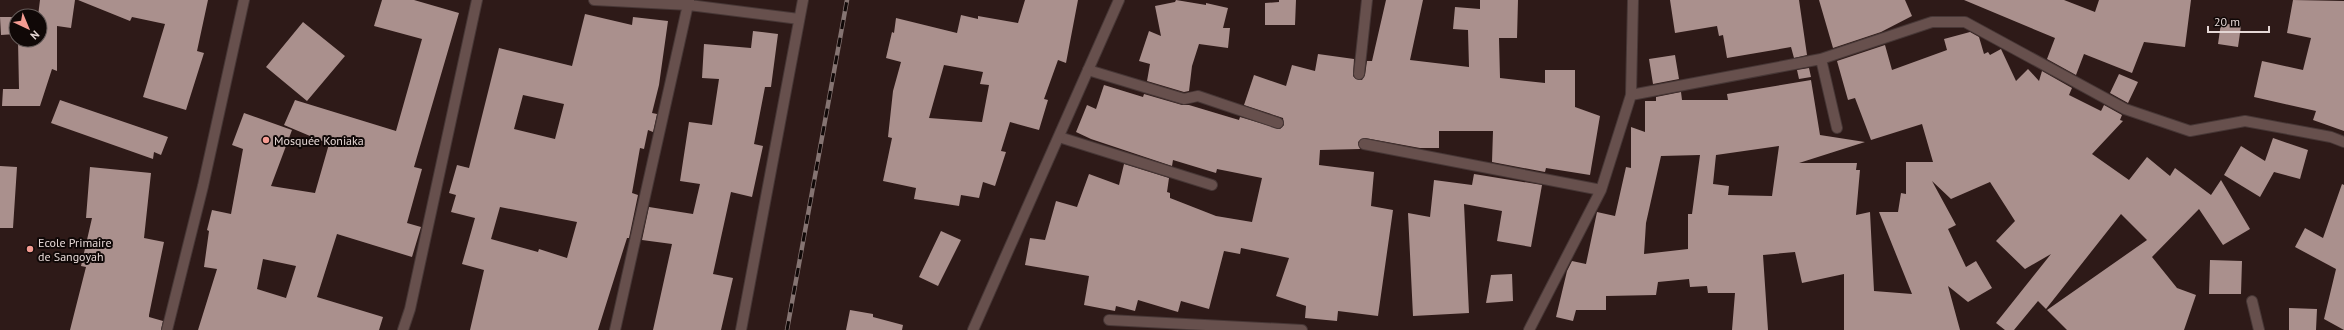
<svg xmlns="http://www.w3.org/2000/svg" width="2344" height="330" viewBox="0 0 2344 330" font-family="'PT Sans',sans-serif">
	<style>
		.building { fill: #aa908d; fill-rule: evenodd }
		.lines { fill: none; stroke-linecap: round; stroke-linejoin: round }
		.service-casing { stroke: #473736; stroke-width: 12 }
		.minor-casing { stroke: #473736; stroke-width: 12 }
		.service { stroke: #67504d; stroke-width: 10 }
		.minor { stroke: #67504d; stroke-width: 10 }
		.rail-casing { stroke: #857472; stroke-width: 4.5 }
		.rail { stroke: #100807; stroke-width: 3; stroke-dasharray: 9; stroke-linecap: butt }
		.poi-dot { fill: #f59c93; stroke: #100807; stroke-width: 1.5 }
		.labels { text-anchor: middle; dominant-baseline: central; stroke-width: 4; stroke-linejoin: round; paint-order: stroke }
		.poi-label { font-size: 12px; fill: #e5d7d5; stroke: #100807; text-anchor: start }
	</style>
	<rect width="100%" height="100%" fill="#2e1a18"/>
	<path class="building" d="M40,0H75L71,28L57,26V71L52,69L40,106H2L3,89H19L18,40H40V16H38Z
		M78,0H208L197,51L204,53L186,110L143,97L165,24L132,17L130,21Z
		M382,0H414L459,13L414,167L422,169L407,223L421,227L412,257L337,234L317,297L383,317L379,330H198L217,269L204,267L209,231L207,230L212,210L231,214L243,149L232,145L244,113L292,130L271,186L315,193L329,144L284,125L295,100L396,131L422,39L374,26ZM263,259L296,266L286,298L257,289Z
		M1025,0H1078L1066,63L1058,60L1044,99L1048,100L1039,130L1010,122L1001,151L1006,152L995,186L983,182L979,198L961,195L959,206L914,199L916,188L883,181L892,138L888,137L893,91L901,62L886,58L892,32L894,33L896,18L957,33L961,15L978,19V16L1018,23ZM944,65L983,72L980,84L989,85L982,122L929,118Z
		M1176,0L1206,5V3L1228,8L1223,28H1230L1228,48L1199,44L1192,66L1189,91L1184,92L1147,81L1150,64L1139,61L1149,31L1161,36L1155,6L1175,2Z
		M1279,0H1296L1295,25H1265V3L1279,2Z
		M1386,0H1423L1410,60L1469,67L1468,30L1453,29L1455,7L1480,9V0H1518L1517,38H1499L1500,78L1545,83V70H1575V107L1600,116L1590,175L1546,168L1545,172L1492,162L1493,131H1439V148H1420L1365,138L1358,142L1360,149L1320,150L1319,165L1374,172L1371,206L1393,210L1378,316L1338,311L1337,321L1305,318L1306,306L1276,296L1289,258L1241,248L1240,254L1224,251L1209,309L1181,301L1178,312L1138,300L1135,311L1116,306L1115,311L1084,305L1089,276L1025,265L1030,238L1045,240L1056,201L1077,207L1089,174L1119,185L1124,164L1169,178L1167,192L1170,193V198L1216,216L1252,222L1262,178L1217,169L1216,173L1173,160L1172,166L1091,139L1076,132L1087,105L1096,109L1104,85L1143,97L1144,94L1182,105H1189L1239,120L1240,117L1280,129L1284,125L1283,118L1244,105L1254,75L1286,86L1292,65L1315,71L1318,54L1354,59L1353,76L1356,79L1362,80L1365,75L1367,61H1372Z
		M1670,0H1799L1807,55L1794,58L1791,47L1727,58L1723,35L1719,36L1717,26L1675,33Z
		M1819,0H1905L1912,16L1881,32L1833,48Z
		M1964,0H2064L2095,12L2099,0H2191L2185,47L2144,42L2132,73L2084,54L2076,75L2047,59L2055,38Z
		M2293,0L2344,1V131L2313,120L2316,111L2254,97L2262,61L2303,70L2311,38L2287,33Z
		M585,14L632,25L633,17L668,21L659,85L652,113L657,114L653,132L648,130L644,149L640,148L632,193L638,195L629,238H627L598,330H470L484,270L462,264L475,218L451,212L456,195L449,193L457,165L469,168L499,48L572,66ZM523,95L564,104L555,139L514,129ZM500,207L577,222L567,258L539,249L538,252L491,239Z
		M0,17H16V34L1,35Z
		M303,22L345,56L307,101L266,67Z
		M2221,23L2241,26L2238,47L2218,44Z
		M753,31L778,34L771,87H765L754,144L763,146L752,197L731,192L713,274L733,278L721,330H653L672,244L642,240L649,207L693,214L700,184L680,181L689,122L712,125L719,79L702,78L704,44L751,48Z
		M1970,32L1979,37L1984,54L1988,52L1990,55L2001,49L2016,81L2028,69L2039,81L2042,71L2072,88L2069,95L2101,111L2104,105L2122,115L2120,120L2123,121L2092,154L2129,180L2147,157L2170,176L2175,168L2211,195L2221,180L2250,229L2223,245L2199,209L2152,257L2177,288L2196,295L2184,330H2067L2047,310L2147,240L2121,214L2046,309L2038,301L2014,330H2005L1996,323L2051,254L2025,269L1996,241L2015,221L1990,182L1951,199L1932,181L1956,225L1948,229L1966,267L1976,261L1992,288L1968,302L1948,286L1960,330H1844V274L1802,283L1795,252L1763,255L1768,330H1732L1735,293H1708L1707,286L1690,287L1689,279L1658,282L1656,295L1606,296V310H1576L1573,321L1556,317L1567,271L1572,261L1586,264L1597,212L1615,216L1626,167L1631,168V127L1645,132V101H1656V97L1681,92L1682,100H1728L1727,94L1811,80L1820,135L1865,142L1799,163H1857L1856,170H1860L1856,215L1870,212L1874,291L1912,294L1879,212H1898L1901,193L1906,194V162H1933L1922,124L1871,140L1855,98L1848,100L1837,61L1885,45L1892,70L1947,50L1944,39ZM1779,146L1772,196L1728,195L1729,186L1713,184L1716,155ZM1700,155L1692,214H1688V249L1644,254L1646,223L1661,156Z
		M1675,55L1679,79L1653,84L1649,59Z
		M1809,68L1811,77L1799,79L1797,70Z
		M2119,74L2138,82L2128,103L2110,93Z
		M60,100L168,137L161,155L154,152L153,159L51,123Z
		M2273,138L2308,150L2300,179L2274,172L2260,197L2224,175L2241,146L2265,161Z
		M0,166L17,167L13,228H0Z
		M90,167L151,173L144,238L164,242L149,315V317L163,321L161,330H70L86,267L81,266L92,218H86Z
		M1474,174L1542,185L1531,247L1497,241L1502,211L1464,204L1469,313L1413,316L1408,213L1430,217L1434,180L1472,185Z
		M2342,184L2344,185V330L2324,319L2336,269L2295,247L2305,228L2323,238Z
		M941,231L961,240L938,286L919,277Z
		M2210,260L2242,261L2241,294H2209Z
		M1512,274L1513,301L1486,303L1491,275Z
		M2289,308L2317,309L2316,330H2289Z
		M850,310L873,314V317L903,325L902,330H846Z"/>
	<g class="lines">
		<g class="service-casing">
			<path id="service" d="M1088,70L1184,99L1198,96L1278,123
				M1059,137L1212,185"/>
		</g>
		<g class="minor-casing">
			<path id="minor" d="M594,0L689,5L799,19
				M1821,59L1837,128
				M1359,74L1367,0
				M1631,95L1821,59L1932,22H1965L2125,109L2190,131L2245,121L2331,137L2344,142
				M1364,144L1601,190
				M2252,301L2259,330
				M1109,320L1302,330
				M167,330L203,186L244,0
				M403,330L410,309L477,0
				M615,330L689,0
				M741,330L803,0
				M973,330L1119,0
				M1529,330L1601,190L1631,95L1633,0"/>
		</g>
		<use href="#service" class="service"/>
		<use href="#minor" class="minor"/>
		<g class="rail-casing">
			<path id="rail" d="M787,330L847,0"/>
		</g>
		<use href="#rail" class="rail"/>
	</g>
	<g class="poi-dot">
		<circle cx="266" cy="140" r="4"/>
		<circle cx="30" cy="249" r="4"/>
	</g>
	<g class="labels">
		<g class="poi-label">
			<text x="274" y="140">Mosquée Koniaka</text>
			<text x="38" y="242">Ecole Primaire<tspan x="38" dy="14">de Sangoyah</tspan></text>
		</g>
	</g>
	<g transform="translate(28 28) rotate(136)"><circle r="19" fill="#100807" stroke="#655b59"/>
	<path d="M0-3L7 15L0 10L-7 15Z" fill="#f59c93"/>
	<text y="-6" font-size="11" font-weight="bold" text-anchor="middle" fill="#e5d7d5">N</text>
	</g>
	<path d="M2208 26v6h61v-6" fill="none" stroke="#e5d7d5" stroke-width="2"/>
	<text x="2214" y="26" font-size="12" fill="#e5d7d5" stroke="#100807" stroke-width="3" paint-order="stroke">20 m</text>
</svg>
